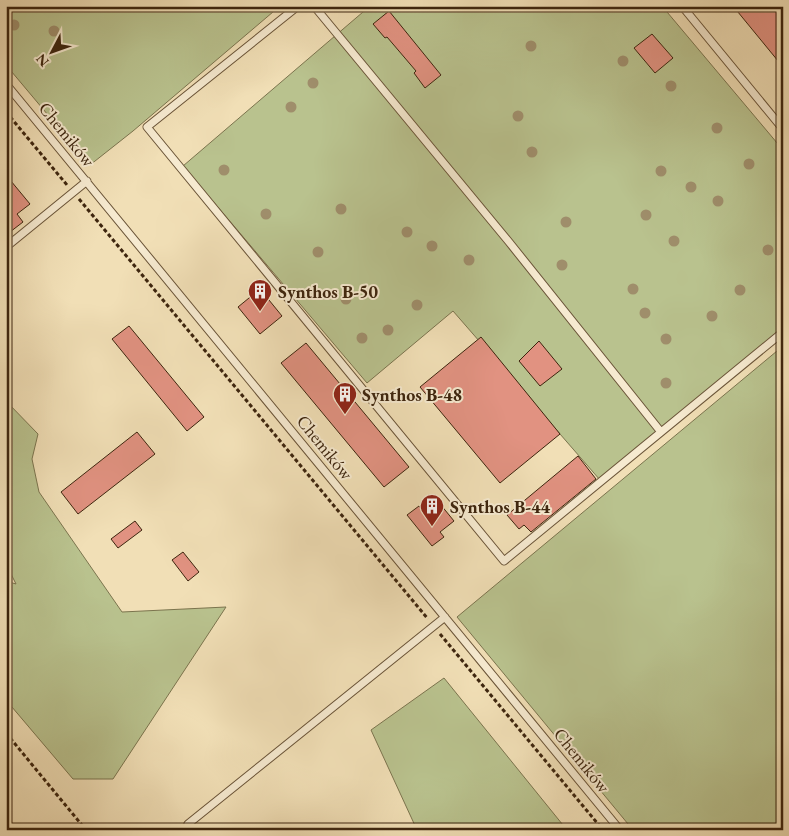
<svg xmlns="http://www.w3.org/2000/svg" width="789" height="836" viewBox="0 0 789 836" font-family="'EB Garamond',serif">
	<style>
		.green { fill: #b9c28e; stroke: #7b744e }
		.building { fill: #e19281; stroke: #3d250e }
		.lines { fill: none; stroke-linecap: round; stroke-linejoin: round }
		.service-casing { stroke: #6a5438; stroke-width: 9 }
		.path { stroke: #3d250e; stroke-width: 3; stroke-dasharray: 4 2.5; stroke-linecap: butt }
		.service { stroke: #f6ead0; stroke-width: 7 }
		.tree { fill: #9f8e6b }
		.labels { text-anchor: middle; dominant-baseline: central; stroke-width: 4; stroke-linejoin: round; paint-order: stroke }
		.street-label { font-size: 18px; fill: #3d250e; stroke: #f6ead0 }
		.poi-label { font-size: 18px; font-weight: bold; fill: #3d250e; stroke: #f6ead0; text-anchor: start }
	</style>
	<rect width="100%" height="100%" fill="#f1dfb6"/>
	<filter id="stains"><feTurbulence type="fractalNoise" baseFrequency=".004" numOctaves="4"/><feColorMatrix values="0 0 0 0 .2 0 0 0 0 .09 0 0 0 0 .02 0 0 0 .5 -.17"/></filter>
	<radialGradient id="worn" r=".72"><stop offset=".6" stop-color="#630" stop-opacity="0"/><stop offset="1" stop-color="#630" stop-opacity=".3"/></radialGradient>
	<path class="green" d="M6,6H280L133,131L90,165L6,65Z
		M370,6H662L783,150V329L600,480L453,311L367,383L183,166Z
		M783,346V830H633L457,617Z
		M6,401L38,434L32,459L39,492L122,612L226,607L113,779H73L6,700V581L16,584L6,564Z
		M444,678L567,830H417L371,730Z"/>
	<path class="building" d="M733,6H783V67Z
		M389,11L441,75L425,88L414,73L416,71L387,37L385,38L373,24Z
		M652,34L673,58L655,73L634,48Z
		M6,175L30,204L17,214L23,222L10,232L6,228Z
		M260,289L282,316L260,334L238,307Z
		M129,326L204,417L187,431L112,339Z
		M481,337L560,434L500,483L420,387Z
		M539,341L562,369L540,386L519,361Z
		M306,343L409,467L384,487L281,363Z
		M137,432L155,454L78,514L61,492Z
		M578,456L596,479L531,532L524,525L519,529L507,515Z
		M436,499L454,521L440,532L444,537L432,546L407,515L419,506L422,510Z
		M135,521L142,530L118,548L111,539Z
		M183,552L199,572L188,581L172,560Z"/>
	<g class="lines">
		<g class="service-casing">
			<path id="service" d="M298,6L147,127L504,561L783,332
				M314,6L509,242L661,432
				M682,6L783,129
				M6,84L620,830
				M6,247L87,181
				M192,830L188,824L445,617"/>
		</g>
		<path class="path" d="M6,112L67,185
			M79,199L428,619
			M440,634L603,830
			M6,733L86,830"/>
		<use href="#service" class="service"/>
	</g>
	<g class="tree">
		<circle cx="14" cy="25" r="5.5"/>
		<circle cx="54" cy="31" r="5.5"/>
		<circle cx="531" cy="46" r="5.5"/>
		<circle cx="623" cy="61" r="5.5"/>
		<circle cx="313" cy="83" r="5.5"/>
		<circle cx="671" cy="86" r="5.5"/>
		<circle cx="291" cy="107" r="5.5"/>
		<circle cx="518" cy="116" r="5.5"/>
		<circle cx="717" cy="128" r="5.5"/>
		<circle cx="532" cy="152" r="5.5"/>
		<circle cx="749" cy="164" r="5.5"/>
		<circle cx="224" cy="170" r="5.5"/>
		<circle cx="661" cy="171" r="5.5"/>
		<circle cx="691" cy="187" r="5.5"/>
		<circle cx="718" cy="201" r="5.5"/>
		<circle cx="341" cy="209" r="5.5"/>
		<circle cx="266" cy="214" r="5.5"/>
		<circle cx="646" cy="215" r="5.5"/>
		<circle cx="566" cy="222" r="5.5"/>
		<circle cx="407" cy="232" r="5.5"/>
		<circle cx="674" cy="241" r="5.5"/>
		<circle cx="432" cy="246" r="5.5"/>
		<circle cx="768" cy="250" r="5.5"/>
		<circle cx="318" cy="252" r="5.5"/>
		<circle cx="469" cy="260" r="5.5"/>
		<circle cx="562" cy="265" r="5.5"/>
		<circle cx="633" cy="289" r="5.5"/>
		<circle cx="740" cy="290" r="5.5"/>
		<circle cx="346" cy="299" r="5.5"/>
		<circle cx="417" cy="305" r="5.5"/>
		<circle cx="645" cy="313" r="5.5"/>
		<circle cx="712" cy="316" r="5.5"/>
		<circle cx="388" cy="330" r="5.5"/>
		<circle cx="362" cy="338" r="5.5"/>
		<circle cx="666" cy="339" r="5.5"/>
		<circle cx="666" cy="383" r="5.5"/>
	</g>
	<defs>
		<g id="building-pin" transform="scale(1.25)"><path d="M0 17L-7.5 6A9.5 9.5 0 1 1 7.5 6Z" fill="#8f2418" stroke="#f6ead0"/><path d="M-4-6H4V6H1V3H-1V6H-4ZM-2.5-4.3h1.7v1.8h-1.7ZM.8-4.3h1.7v1.8H.8ZM-2.5-1h1.7V.8h-1.7ZM.8-1h1.7V.8H.8Z" fill="#fff"/></g>
	</defs>
	<g fill-rule="evenodd">
		<use href="#building-pin" x="260" y="291"/>
		<use href="#building-pin" x="345" y="394"/>
		<use href="#building-pin" x="432" y="506"/>
	</g>
	<g class="labels">
		<g class="street-label">
			<text transform="translate(67 134) rotate(51)">Chemików</text>
			<text transform="translate(325 447) rotate(51)">Chemików</text>
			<text transform="translate(582 760) rotate(51)">Chemików</text>
		</g>
		<g class="poi-label">
			<text x="278" y="291">Synthos B-50</text>
			<text x="362" y="394">Synthos B-48</text>
			<text x="450" y="506">Synthos B-44</text>
		</g>
	</g>
	<rect width="789" height="836" fill="none" stroke="#f1dfb6" stroke-width="25"/>
	<rect x="8" y="8" width="774" height="821" fill="none" stroke="#3d250e" stroke-width="2.5"/>
	<rect x="12" y="12" width="764" height="811" fill="none" stroke="#3d250e"/>
	<g transform="translate(52 52) rotate(229)" stroke="#f6ead0" stroke-width="4" paint-order="stroke">
	<path d="M0-4L9 19L0 12L-9 19Z" fill="#3d250e"/>
	<text y="-8" font-size="14" font-weight="bold" text-anchor="middle" fill="#3d250e">N</text>
	</g>
	<rect width="100%" height="100%" filter="url(#stains)"/>
	<rect width="100%" height="100%" fill="url(#worn)"/>
</svg>
